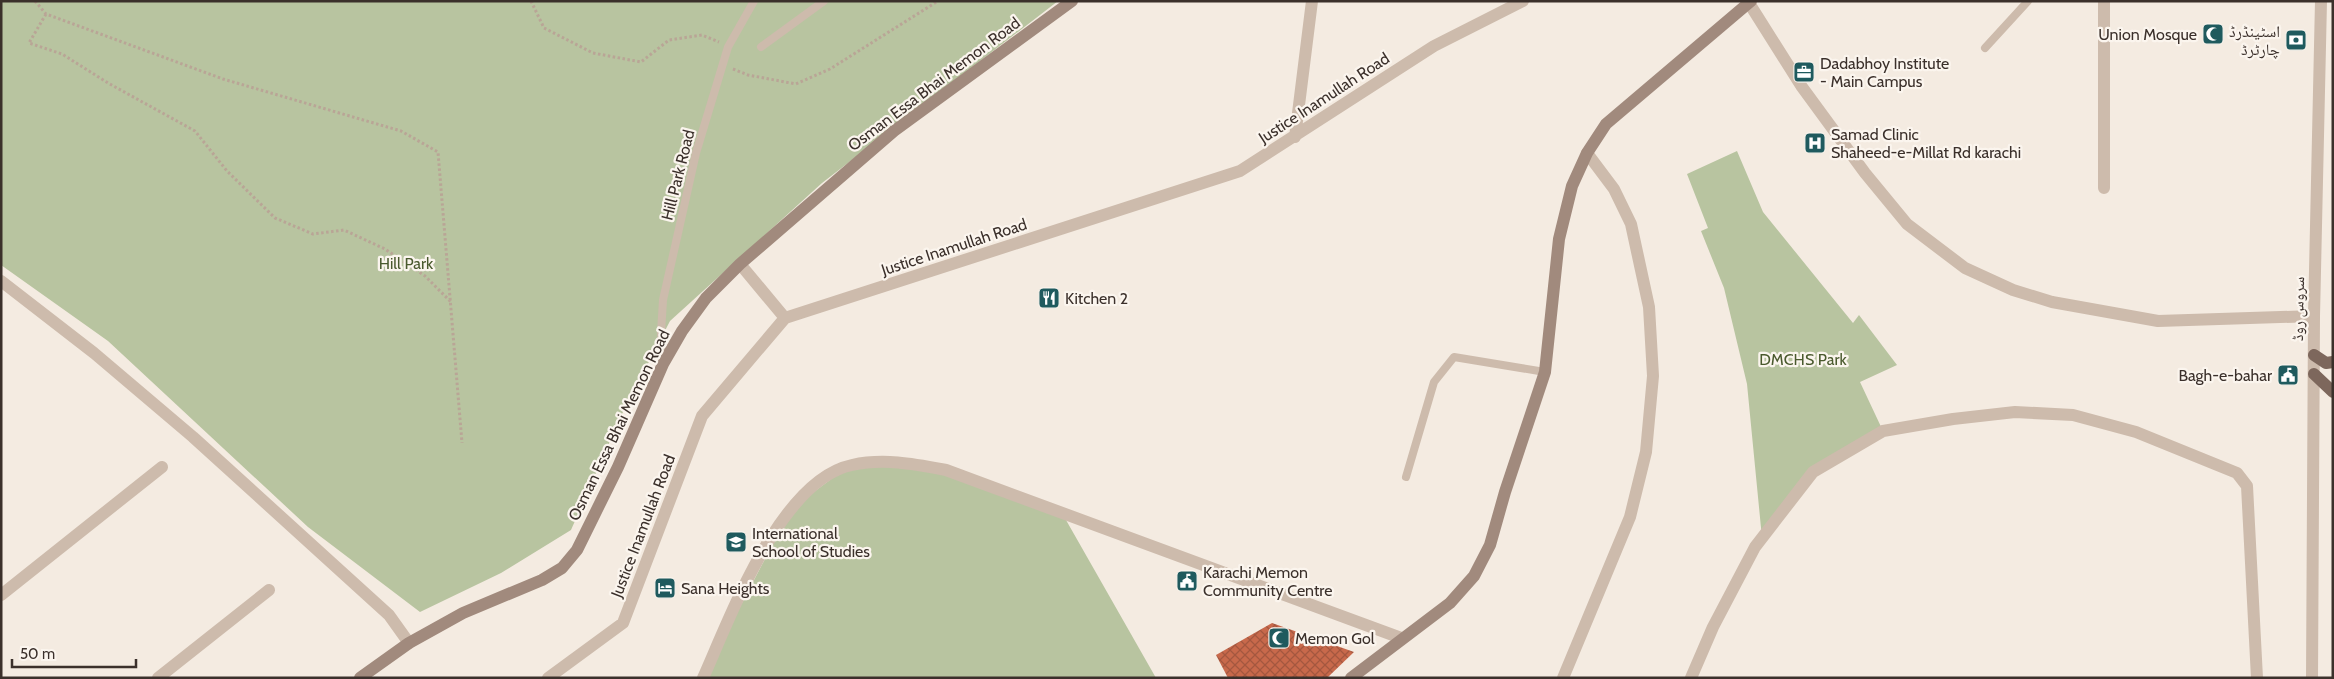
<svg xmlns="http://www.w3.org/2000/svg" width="2334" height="679" viewBox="0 0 2334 679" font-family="Cabin,'Noto Naskh Arabic',sans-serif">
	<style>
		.green { fill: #b8c4a0 }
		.building { fill: url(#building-cross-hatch) }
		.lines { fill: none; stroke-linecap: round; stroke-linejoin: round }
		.path { stroke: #b9a596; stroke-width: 3; stroke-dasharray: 2.5 2.5; stroke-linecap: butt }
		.lane { stroke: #cdbbac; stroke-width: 8 }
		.street { stroke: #cdbbac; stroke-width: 12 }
		.secondary { stroke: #a18a7d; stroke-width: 12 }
		.primary { stroke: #7d675c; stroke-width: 12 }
		.labels { text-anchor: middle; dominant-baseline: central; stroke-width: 4.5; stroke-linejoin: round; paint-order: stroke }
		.poi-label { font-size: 16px; fill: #3b302b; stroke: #fbf5ee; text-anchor: start }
		.street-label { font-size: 16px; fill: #3b302b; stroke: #fbf5ee }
		.park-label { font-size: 16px; fill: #4a5a2e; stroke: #fbf5ee }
	</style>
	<defs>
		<pattern id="building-cross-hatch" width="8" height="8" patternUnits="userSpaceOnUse" patternTransform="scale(1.25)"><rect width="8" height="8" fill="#c8694b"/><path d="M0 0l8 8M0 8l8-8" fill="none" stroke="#a4573f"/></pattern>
	</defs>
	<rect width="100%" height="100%" fill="#f4ebe1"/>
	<path class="green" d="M1,1H1058L822,183L670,321L621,416L571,530L501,573L420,612L308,527L108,341L1,265Z
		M1737,151L1763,212L1853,323L1859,315L1897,365L1860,382L1883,431L1813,472L1762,538L1747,384L1724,288L1701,231L1708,228L1687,174Z
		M850,465L946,470L1062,513L1156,678H703L791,509Z"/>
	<path class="building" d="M1272,623L1354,652L1327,678H1228L1216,655Z"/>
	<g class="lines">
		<path class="path" d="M35,1L46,14L223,79L401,131L438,152L462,443
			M531,1L544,28L593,53L641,62L669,40L702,35L719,42
			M46,14L29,43L62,54L108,83L195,131L227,171L275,218L313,234L344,230L385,249L425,276L451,302
			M733,69L748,75L796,84L830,69L938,1"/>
		<path class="lane" d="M761,47L824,1
			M1985,48L2028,1
			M663,362L661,333L663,300L696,153L728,47L754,1
			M1406,477L1434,382L1454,357L1545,372"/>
		<path class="street" d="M2104,1V188
			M1749,3L1802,87L1865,173L1907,224L1965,268L2013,290L2052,302L2158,321L2314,316
			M1295,137L1312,1
			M740,264L785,318
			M1,281L94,353L193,437L389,615L409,643
			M1,595L162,467
			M158,678L269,590
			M548,678L623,623L702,416L785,318L1240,171L1434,46L1523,1
			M703,678C730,618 780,480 852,465C884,458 914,464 946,470L1401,638
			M1563,678L1630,517L1646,452L1653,376L1649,307L1631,224L1614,189L1587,153
			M1691,678L1713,627L1755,547L1813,472L1883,431L1953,419L2015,412L2073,415L2136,432L2237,473L2247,486L2257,678
			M2312,678L2314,316L2321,1"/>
		<path class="secondary" d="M360,678L409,643L463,613L542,580L562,568L577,550L618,467L663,364L682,331L706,298L740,264L894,131L1072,1
			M1351,678L1450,603L1474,576L1490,545L1505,492L1545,372L1559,239L1572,186L1587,153L1606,124L1751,1"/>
		<path class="primary" d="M2314,355L2326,363L2333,362
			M2314,374L2333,392"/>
	</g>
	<defs>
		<g id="mosque-square" transform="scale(1.125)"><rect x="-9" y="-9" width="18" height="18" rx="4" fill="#1f5a5e" stroke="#fbf5ee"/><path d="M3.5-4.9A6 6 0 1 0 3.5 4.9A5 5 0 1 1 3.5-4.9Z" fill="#fff"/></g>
		<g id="bank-square" transform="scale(1.125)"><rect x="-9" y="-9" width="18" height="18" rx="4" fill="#1f5a5e" stroke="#fbf5ee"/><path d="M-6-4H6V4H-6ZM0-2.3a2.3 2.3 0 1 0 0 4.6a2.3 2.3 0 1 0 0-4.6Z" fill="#fff"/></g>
		<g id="office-square" transform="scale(1.125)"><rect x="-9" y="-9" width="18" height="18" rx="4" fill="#1f5a5e" stroke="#fbf5ee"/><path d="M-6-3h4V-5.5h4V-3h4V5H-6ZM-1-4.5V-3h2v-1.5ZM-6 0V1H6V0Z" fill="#fff"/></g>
		<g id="hospital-square" transform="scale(1.125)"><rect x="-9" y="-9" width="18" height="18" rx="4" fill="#1f5a5e" stroke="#fbf5ee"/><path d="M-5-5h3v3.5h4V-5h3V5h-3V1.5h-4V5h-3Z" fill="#fff"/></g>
		<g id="restaurant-square" transform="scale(1.125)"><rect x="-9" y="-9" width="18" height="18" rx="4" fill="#1f5a5e" stroke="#fbf5ee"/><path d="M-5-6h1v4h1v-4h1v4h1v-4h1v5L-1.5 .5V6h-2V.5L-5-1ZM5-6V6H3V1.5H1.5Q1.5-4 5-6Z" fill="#fff"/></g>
		<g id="civic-square" transform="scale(1.125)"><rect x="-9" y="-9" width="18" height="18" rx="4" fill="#1f5a5e" stroke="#fbf5ee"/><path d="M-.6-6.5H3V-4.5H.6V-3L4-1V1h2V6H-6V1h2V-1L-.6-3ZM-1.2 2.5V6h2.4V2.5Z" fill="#fff"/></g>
		<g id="school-square" transform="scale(1.125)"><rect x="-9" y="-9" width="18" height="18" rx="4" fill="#1f5a5e" stroke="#fbf5ee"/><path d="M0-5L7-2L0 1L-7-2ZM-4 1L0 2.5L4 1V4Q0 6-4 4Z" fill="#fff"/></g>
		<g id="hotel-square" transform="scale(1.125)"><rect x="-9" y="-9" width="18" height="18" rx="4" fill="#1f5a5e" stroke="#fbf5ee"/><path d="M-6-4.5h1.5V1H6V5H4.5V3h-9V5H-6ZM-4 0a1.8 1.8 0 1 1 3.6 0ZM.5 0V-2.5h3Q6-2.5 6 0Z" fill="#fff"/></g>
	</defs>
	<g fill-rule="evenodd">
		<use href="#mosque-square" x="2213" y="34"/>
		<use href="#bank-square" x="2296" y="40"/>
		<use href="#office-square" x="1804" y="72"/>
		<use href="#hospital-square" x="1815" y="143"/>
		<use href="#restaurant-square" x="1049" y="298"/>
		<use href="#civic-square" x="2288" y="375"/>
		<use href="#school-square" x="736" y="542"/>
		<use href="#civic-square" x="1187" y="581"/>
		<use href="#hotel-square" x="665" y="588"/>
		<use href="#mosque-square" x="1279" y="638"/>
	</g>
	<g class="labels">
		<g class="poi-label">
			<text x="2280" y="31" text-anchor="end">اسٹینڈرڈ<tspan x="2280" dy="18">چارٹرڈ</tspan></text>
			<text x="2197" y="34" text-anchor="end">Union Mosque</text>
			<text x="1820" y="63">Dadabhoy Institute<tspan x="1820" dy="18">- Main Campus</tspan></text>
			<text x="1831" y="134">Samad Clinic<tspan x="1831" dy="18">Shaheed-e-Millat Rd karachi</tspan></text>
			<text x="1065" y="298">Kitchen 2</text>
			<text x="2272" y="375" text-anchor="end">Bagh-e-bahar</text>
			<text x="752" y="533">International<tspan x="752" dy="18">School of Studies</tspan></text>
			<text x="1203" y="572">Karachi Memon<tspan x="1203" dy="18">Community Centre</tspan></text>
			<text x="681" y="588">Sana Heights</text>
			<text x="1295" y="638">Memon Gol</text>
		</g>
		<g class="street-label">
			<text transform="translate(934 84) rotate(-37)">Osman Essa Bhai Memon Road</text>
			<text transform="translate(1324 98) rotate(-33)">Justice Inamullah Road</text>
			<text transform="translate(678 175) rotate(-76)">Hill Park Road</text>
			<text transform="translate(954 247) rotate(-18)">Justice Inamullah Road</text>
			<text transform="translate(2298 309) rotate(-89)">سروس روڈ</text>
			<text transform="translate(619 425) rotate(-64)">Osman Essa Bhai Memon Road</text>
			<text transform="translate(643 526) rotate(-69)">Justice Inamullah Road</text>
		</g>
		<g class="park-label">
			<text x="406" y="263">Hill Park</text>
			<text x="1803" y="359">DMCHS Park</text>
		</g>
	</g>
	<rect width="2334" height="679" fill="none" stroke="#3b302b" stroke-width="5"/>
	<path d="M12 659v8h124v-8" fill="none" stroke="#3b302b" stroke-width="2.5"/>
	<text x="20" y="659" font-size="15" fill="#3b302b" stroke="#fbf5ee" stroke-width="4" paint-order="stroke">50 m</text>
</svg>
